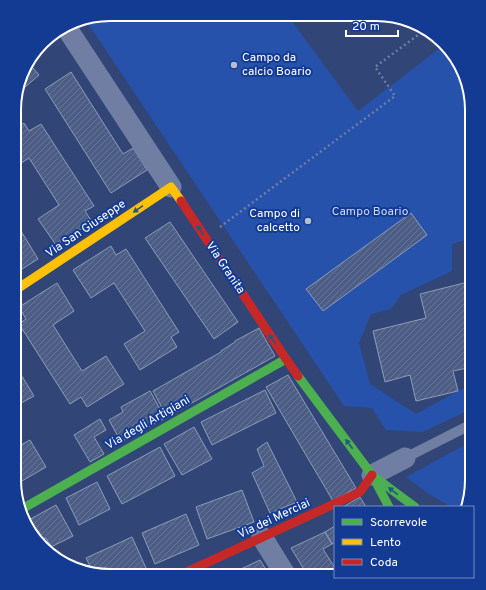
<svg xmlns="http://www.w3.org/2000/svg" width="486" height="590" viewBox="0 0 486 590" font-family="Overpass,sans-serif">
	<style>
		.park { fill: #2752ab }
		.building { fill: url(#building-hatch); stroke: #8e9bb7 }
		.lines { fill: none; stroke-linecap: round; stroke-linejoin: round }
		.path { stroke: #6f7ea2; stroke-width: 2.5; stroke-dasharray: 2 3; stroke-linecap: butt }
		.lane { stroke: #6f7ea2; stroke-width: 10 }
		.street { stroke: #6f7ea2; stroke-width: 21 }
		.fast { stroke: #4caf50; stroke-width: 9 }
		.slow { stroke: #ffc107; stroke-width: 9 }
		.jam { stroke: #c62828; stroke-width: 9 }
		.oneway { fill: #225883 }
		.poi-dot { fill: #b7becf; stroke: #143b94; stroke-width: 1.5 }
		.labels { text-anchor: middle; dominant-baseline: central; stroke-width: 4; stroke-linejoin: round; paint-order: stroke }
		.poi-label { font-size: 12px; fill: #fff; stroke: #143b94; text-anchor: start }
		.park-label { font-size: 12px; fill: #cadafd; stroke: #143b94 }
		.street-label { font-size: 12px; fill: #fff; stroke: #143b94 }
		.rim { fill: none; stroke: #fff; stroke-width: 2 }
	</style>
	<defs>
		<pattern id="building-hatch" width="6" height="6" patternUnits="userSpaceOnUse"><rect width="6" height="6" fill="#4c5e85"/><path d="M-1 1l2-2M0 6l6-6M5 7l2-2" fill="none" stroke="#677697"/></pattern>
	</defs>
	<rect width="100%" height="100%" fill="#314677"/>
	<path class="park" d="M288,16L358,111L444,45L459,62L472,110V238L452,244V271L401,295L391,309L371,314L359,343L370,384L416,414L458,391L472,384V409L422,432L386,430L372,408L344,406L85,19Z
		M472,441V487L465,507H451L429,494L406,477Z"/>
	<path class="building" d="M353,15H368L358,22Z
		M27,61L39,75L16,95L27,62Z
		M71,72L123,154L133,148L147,170L111,193L45,89Z
		M24,123L29,131L41,124L94,206L85,211L92,222L56,245L38,219L59,205L29,158L15,167V129Z
		M411,213L427,235L323,311L306,289Z
		M170,222L238,322L214,339L145,238Z
		M21,231L38,259L14,274L15,235Z
		M111,246L116,255L126,249L179,332L171,337L177,347L140,370L124,344L145,331L114,283L91,298L73,270Z
		M472,281V367L453,371L458,391L416,401L410,375L385,382L373,331L426,318L420,294Z
		M57,283L74,311L53,325L82,371L106,356L124,384L87,407L81,397L70,404L19,324L26,319L19,307Z
		M259,328L275,356L167,417L153,391L221,352V351L235,342V341Z
		M14,363L34,396L14,407Z
		M288,375L356,488L333,501L266,387Z
		M265,390L276,413L212,445L201,422Z
		M150,391L165,418L121,442L109,420L123,412L121,407Z
		M100,419L106,430L94,437L104,454L90,462L74,435Z
		M194,427L212,459L182,475L164,444Z
		M30,440L46,467L15,485L14,480V449Z
		M267,442L297,502L270,513L252,473L264,466L257,449Z
		M160,447L175,476L122,504L107,476Z
		M97,482L110,509L79,525L66,498Z
		M242,490L254,522L207,539L196,507Z
		M360,497L366,507H343Z
		M56,505L73,536L51,547L46,538L39,541L27,528L25,522Z
		M186,514L199,545L155,564L142,533Z
		M335,526V542L332,544L325,532Z
		M325,532L332,544L323,549L335,568V576H308L291,548Z
		M132,537L146,568L129,576H103L93,572L86,558Z
		M260,560L270,576H226Z"/>
	<g class="lines">
		<path class="path" d="M220,227L395,96L375,67L426,29"/>
		<path class="lane" d="M405,458L472,424"/>
		<path class="street" d="M66,27L171,187
			M372,475L405,458
			M262,537L286,576"/>
		<path class="fast" d="M298,376L372,475L389,507
			M376,478L415,507
			M22,509L286,359"/>
		<path class="slow" d="M14,291L171,187L181,201"/>
		<path class="jam" d="M181,201L286,359L298,376
			M178,576L360,492L372,475"/>
	</g>
	<defs><path id="oneway-solid" d="M-6-.8H1V-3.2L6.5 0L1 3.2V.8H-6Z"/></defs>
	<g class="oneway">
		<use href="#oneway-solid" transform="translate(138 209) rotate(146)"/>
		<use href="#oneway-solid" transform="translate(200 230) rotate(-124)"/>
		<use href="#oneway-solid" transform="translate(272 339) rotate(-124)"/>
		<use href="#oneway-solid" transform="translate(349 444) rotate(-127)"/>
		<use href="#oneway-solid" transform="translate(393 491) rotate(-143)"/>
	</g>
	<g class="poi-dot">
		<circle cx="234" cy="65" r="4"/>
		<circle cx="308" cy="221" r="4"/>
	</g>
	<g class="labels">
		<g class="poi-label">
			<text x="242" y="58">Campo da<tspan x="242" dy="14">calcio Boario</tspan></text>
			<text x="300" y="214" text-anchor="end">Campo di<tspan x="300" dy="14">calcetto</tspan></text>
		</g>
		<g class="park-label">
			<text x="370" y="212">Campo Boario</text>
		</g>
		<g class="street-label">
			<text transform="translate(86 229) rotate(-34)">Via San Giuseppe</text>
			<text transform="translate(225 268) rotate(56)">Via Granita</text>
			<text transform="translate(148 423) rotate(-30)">Via degli Artigiani</text>
			<text transform="translate(274 519) rotate(-25)">Via dei Merciai</text>
		</g>
	</g>
	<path d="M0 0H486V590H0ZM110 21H376A89 89 0 0 1 465 110V480A89 89 0 0 1 376 569H110A89 89 0 0 1 21 480V110A89 89 0 0 1 110 21Z" fill="#143b94" fill-rule="evenodd"/>
	<path class="rim" d="M110 21H376A89 89 0 0 1 465 110V480A89 89 0 0 1 376 569H110A89 89 0 0 1 21 480V110A89 89 0 0 1 110 21Z"/>
	<rect x="334" y="506" width="140" height="72" fill="#143b94" stroke="#7289bf"/>
	<rect x="342" y="519" width="20" height="6" fill="#4caf50" stroke="#7289bf"/>
	<text x="370" y="526" font-size="12" fill="#ffffff">Scorrevole</text>
	<rect x="342" y="539" width="20" height="6" fill="#ffc107" stroke="#7289bf"/>
	<text x="370" y="546" font-size="12" fill="#ffffff">Lento</text>
	<rect x="342" y="559" width="20" height="6" fill="#c62828" stroke="#7289bf"/>
	<text x="370" y="566" font-size="12" fill="#ffffff">Coda</text>
	<path d="M346 30v6h52v-6" fill="none" stroke="#ffffff" stroke-width="2"/>
	<text x="352" y="30" font-size="12" fill="#ffffff" stroke="#143b94" stroke-width="3" paint-order="stroke">20 m</text>
</svg>
